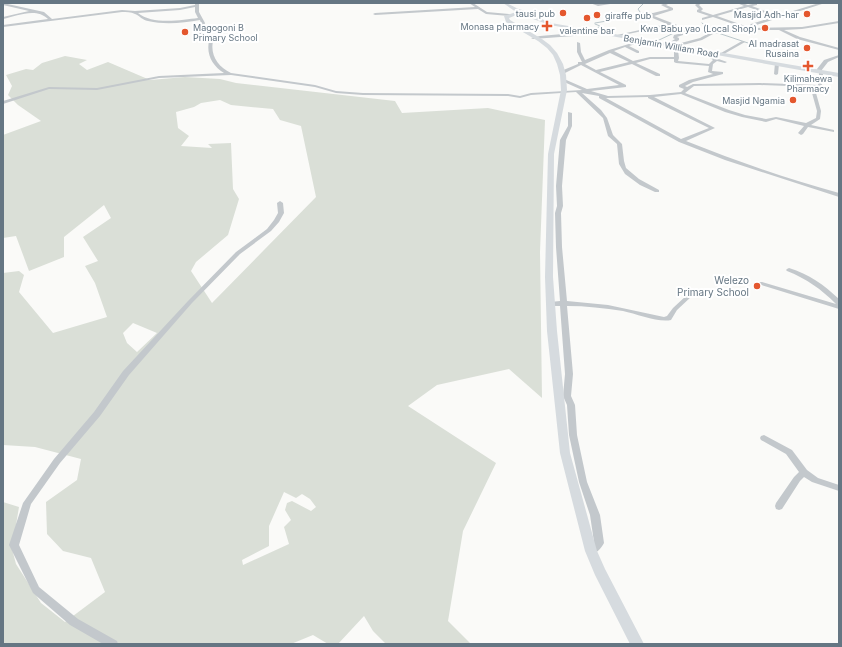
<svg xmlns="http://www.w3.org/2000/svg" width="842" height="647" viewBox="0 0 842 647" font-family="Inter,sans-serif">
	<style>
		.green { fill: #dadfd7; fill-rule: evenodd }
		.lines { fill: none; stroke-linecap: round; stroke-linejoin: round }
		.stream { stroke: #bbc7cb; stroke-width: 1 }
		.minor { fill: #c3c8cc; fill-rule: evenodd }
		.major { fill: #d6dbdf; fill-rule: evenodd }
		.poi-dot { fill: #e4572e; stroke: #fff; stroke-width: 1.5 }
		.labels { text-anchor: middle; dominant-baseline: central; stroke-width: 4; stroke-linejoin: round; paint-order: stroke }
		.far-poi-label { font-size: 9px; fill: #657683; stroke: #fff; text-anchor: end }
		.far-street-label { font-size: 9px; fill: #657683; stroke: #fff }
		.poi-label { font-size: 10px; fill: #657683; stroke: #fff; text-anchor: end }
	</style>
	<rect width="100%" height="100%" fill="#fafaf8"/>
	<path class="green" d="M65,56L87,60L79,64L87,70L108,62L150,80L185,77L220,79L236,83L395,101L402,113L488,108L545,120L540,252L542,398L509,369L437,385L408,406L496,463L463,531L448,621L471,644H386L373,631L364,616L338,644H328L313,635L291,644H3V502L19,507L12,549L16,564L41,603L65,622L105,592L91,558L63,551L47,534L46,502L77,480L81,459L35,447L3,445V273L19,271L24,275L19,292L53,333L107,317L95,283L85,266L98,261L83,237L111,218L104,205L64,237V257L29,271L16,236L3,238V135L41,121L18,105L8,95L12,86L6,75L26,69L33,70L42,63ZM220,100L231,105L273,109L280,120L301,126L316,197L212,303L191,271L196,262L228,235L239,199L233,189L231,143L208,144L212,148L181,146L189,136L178,128L176,112L194,107L201,103ZM133,323L157,333L137,352L127,343L123,333ZM284,492L296,498L302,494L310,499L316,507L311,511L292,501L287,503L285,510L291,520L284,527L289,544L243,565L242,560L269,546V526Z"/>
	<g class="lines">
		<path class="stream" d="M595,23L642,15L638,9L644,3
			M702,23L707,27L706,29L757,46
			M595,24L600,26L595,30
			M657,41L676,32L696,30"/>
		<path class="minor" d="M3,3L44,12L52,19L122,10L135,11L180,8L195,5V3H199V12L205,23L202,34L213,41C210,55 218,67 231,73L315,85L336,91L363,93L508,94L520,96L531,93L582,90L562,81V80L564,79L587,89L619,85L581,65L565,73H561V71L578,64V62H582L577,52V42L580,43L581,52L585,60L609,50L642,40V42L629,46L639,51V53H637L625,47L614,51L633,61L650,57H674V50L681,43L700,38L711,32L745,28L713,17L702,20V18L709,16L697,12V10L699,9L695,5L698,3H702L699,5L703,9L701,11L713,15L744,6L737,3H742L748,5L757,3V5L752,6L765,11V13L748,7L717,16L748,27L751,24L819,3H825L753,26L752,28L802,27L839,21V23L802,29L784,30L800,37L839,48V50L797,39L779,30H751L713,34L702,40L683,45L678,50L679,58L678,61L709,64L713,60L704,54L707,51L709,52L708,54L713,57L727,62L725,63L717,61L713,64L712,71L723,72V74L693,82L685,86L687,87L693,84L760,83L818,85L819,78V71H817V69L824,60L839,55V57L828,62L821,71L823,72V83L816,93L821,111L820,119L811,125L834,130V132L808,127L803,134L801,135L798,133L804,126L776,119L766,122L742,117L725,112L681,94L654,97L715,128L686,141C736,161 788,179 839,193V197L725,160L679,142L599,98V96L582,93L601,110L607,118L613,135L622,144L624,161L626,168L639,179L659,190V192H655L640,185L625,174L619,164L617,144L608,136L603,118L576,92L531,95L520,98L508,96L363,95L336,93L315,87L231,75L159,78L97,90L49,89L3,104V101L49,87L97,88L159,76L224,73C213,66 206,55 209,41L198,34L201,23L200,20C183,23 165,25 148,21C142,20 140,16 135,14C131,12 126,12 122,12L3,27V25L48,19C36,7 17,16 3,19V17L29,11L3,5ZM195,7V12L198,18C182,20 152,25 138,13L180,10ZM610,53L629,62L596,70L585,64ZM650,59H674V62L676,63L709,66L708,72L713,74L689,80L679,85V87L684,89L681,92L650,95L608,96L591,91L626,87V85L600,72L632,64L656,76H660V74L636,63ZM760,85L816,87L812,93L817,111L816,118L806,123L776,117L766,119L745,115L729,110L685,93L694,86ZM648,97V98L709,128L681,139L606,98Z
			M469,3H473L487,12L509,14L511,15L509,16L486,14L478,9L375,15L373,14L375,13L475,7Z
			M590,3H616L598,6Z
			M665,3H670L666,5L673,8V10L654,16L677,25V27L670,25L619,36L617,35L667,24L650,17V15L638,13L640,12L653,13L669,9L661,5Z
			M588,31L590,32L589,33L574,36L533,39L531,38L540,36L574,33Z
			M682,33H683V35L677,37L679,38V40L671,45H669V43L675,39L673,38L674,35Z
			M742,41L745,42L724,54L721,53Z
			M775,63L779,64L778,74L776,75L774,74Z
			M568,112L572,113V126L566,140L562,186L563,206L561,213L562,247L567,301L608,305L664,317L667,316L673,308L687,295H691L692,296L677,310L671,320C659,323 637,314 623,311C604,308 586,306 567,306L573,374L571,396L575,405L577,435L587,482L600,515L604,543C601,549 594,556 588,554L586,551L594,542L590,515L579,482L569,435L567,405L563,396L565,374L560,306H550L547,304L550,302L560,301L556,247L555,213L557,206L556,186L560,140L568,126Z
			M280,201L283,203L284,213L279,222L271,231L240,254L192,303L129,375L100,416L60,463L31,504L19,545L39,587L78,619L117,641L118,644H103L70,625L33,593L9,545L23,503L54,459L94,412L123,371L188,301L236,252L267,229L274,220L278,213L277,203Z
			M789,268C809,274 824,285 839,299V309L758,284L757,283L758,282H762L836,304C821,289 807,279 787,271L786,270L787,269Z
			M764,435L792,450L807,470L818,478L839,485V491L812,482L804,477L800,481L782,509L779,510L776,509L775,506L776,503L794,477L799,472L786,454L761,440L760,438L761,436Z"/>
		<path class="major" d="M503,3C511,3 516,10 525,10L524,12L551,23L839,73V77L550,25L519,14L509,18L510,20L542,39L550,45L557,53L563,64L566,75L567,90L554,154L553,277L557,331L570,453L597,551L605,569L644,644H630L595,575L585,551L560,453L547,331L545,277L548,154L561,90L560,75L557,64L553,55L547,48L538,41L506,22L504,16L516,12Z"/>
	</g>
	<g class="poi-dot">
		<circle cx="563" cy="13" r="4"/>
		<circle cx="807" cy="14" r="4"/>
		<circle cx="597" cy="15" r="4"/>
		<circle cx="587" cy="18" r="4"/>
		<path d="M545 20h4v4h4v4h-4v4h-4v-4h-4v-4h4z"/>
		<circle cx="765" cy="28" r="4"/>
		<circle cx="185" cy="32" r="4"/>
		<circle cx="807" cy="48" r="4"/>
		<path d="M806 60h4v4h4v4h-4v4h-4v-4h-4v-4h4z"/>
		<circle cx="793" cy="100" r="4"/>
		<circle cx="757" cy="286" r="4"/>
	</g>
	<g class="labels">
		<g class="far-poi-label">
			<text x="555" y="13">tausi pub</text>
			<text x="799" y="14">Masjid Adh-har</text>
			<text x="605" y="15" text-anchor="start">giraffe pub</text>
			<text x="539" y="26">Monasa pharmacy</text>
			<text x="193" y="27" text-anchor="start">Magogoni B<tspan x="193" dy="10">Primary School</tspan></text>
			<text x="757" y="28">Kwa Babu yao (Local Shop)</text>
			<text x="587" y="30" text-anchor="middle">valentine bar</text>
			<text x="799" y="43">Al madrasat<tspan x="799" dy="10">Rusaina</tspan></text>
			<text x="808" y="78" text-anchor="middle">Kilimahewa<tspan x="808" dy="10">Pharmacy</tspan></text>
			<text x="785" y="100">Masjid Ngamia</text>
		</g>
		<g class="far-street-label">
			<text transform="translate(671 46) rotate(10)">Benjamin William Road</text>
		</g>
		<g class="poi-label">
			<text x="749" y="280">Welezo<tspan x="749" dy="12">Primary School</tspan></text>
		</g>
	</g>
	<rect width="842" height="647" fill="none" stroke="#657683" stroke-width="8"/>
</svg>
